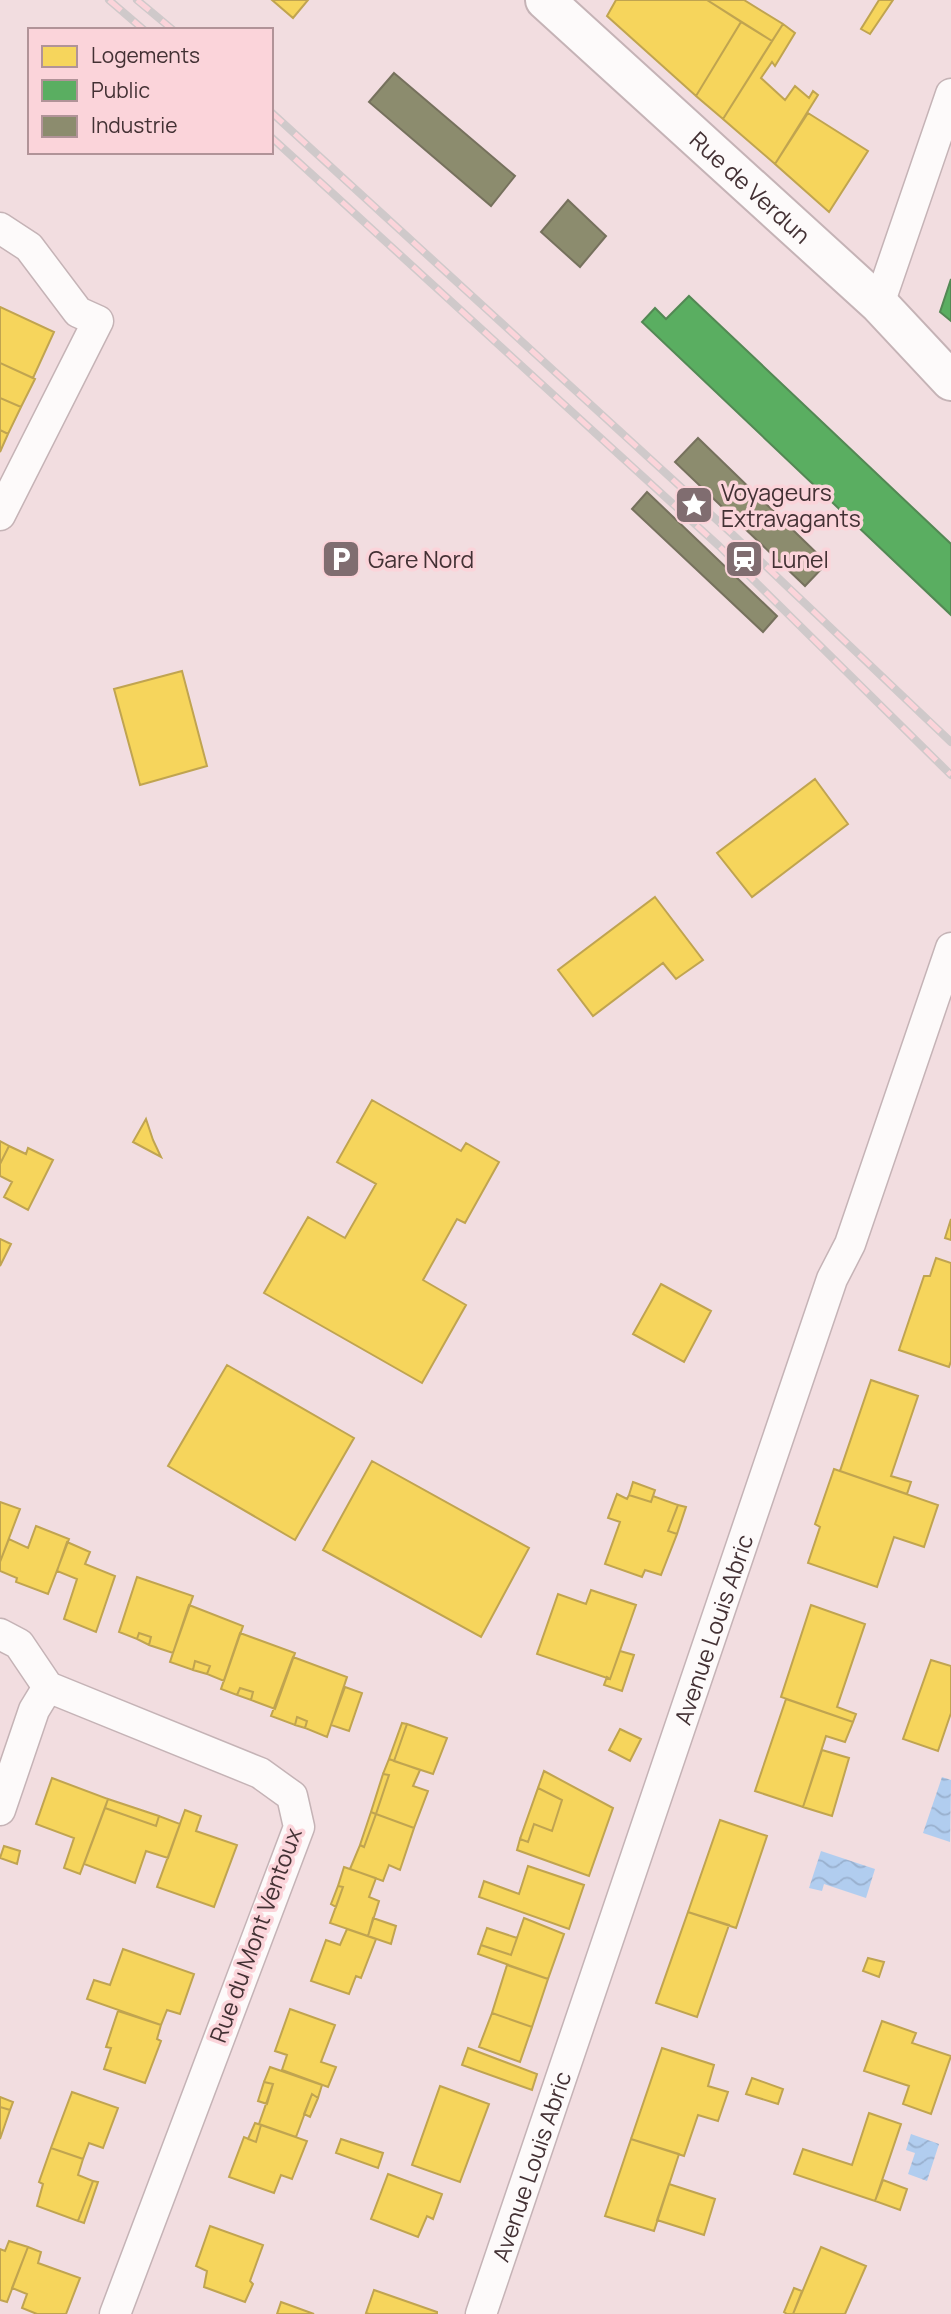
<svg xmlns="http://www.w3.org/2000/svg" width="951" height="2314" viewBox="0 0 951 2314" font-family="Manrope,sans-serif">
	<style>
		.water { fill: url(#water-waves) }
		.homes { fill: #f6d55c; stroke: #c0a450; stroke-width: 2 }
		.public { fill: #5aae61; stroke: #538854; stroke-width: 2 }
		.industry { fill: #8c8c6e; stroke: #76715d; stroke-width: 2 }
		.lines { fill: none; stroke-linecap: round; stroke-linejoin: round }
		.minor-casing { stroke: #c5b3b6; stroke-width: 33 }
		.secondary-casing { stroke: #c5b3b6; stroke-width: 42 }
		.minor { stroke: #fdfafa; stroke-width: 30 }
		.secondary { stroke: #fdfafa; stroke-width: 38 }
		.rail-casing { stroke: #cfc9ca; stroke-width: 8 }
		.rail { stroke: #fbd4da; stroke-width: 5; stroke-dasharray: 16; stroke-linecap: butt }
		.labels { text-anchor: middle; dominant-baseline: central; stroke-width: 7; stroke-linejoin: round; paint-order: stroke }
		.street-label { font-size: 23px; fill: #433134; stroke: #fbd4da }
		.poi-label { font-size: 23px; fill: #433134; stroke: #fbd4da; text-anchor: start }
	</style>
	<defs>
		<pattern id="water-waves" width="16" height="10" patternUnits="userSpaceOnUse" patternTransform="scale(1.75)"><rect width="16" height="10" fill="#b1cdef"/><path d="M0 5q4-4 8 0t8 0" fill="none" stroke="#99b0ce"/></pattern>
	</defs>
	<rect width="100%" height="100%" fill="#f2dde0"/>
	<path class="water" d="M942,1777L951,1780L950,1842L923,1833Z
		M821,1851L875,1869L866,1898L824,1884L822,1891L809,1888Z
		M911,2134L939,2144L927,2181L908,2174L915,2153L906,2150Z"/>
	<path class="homes" d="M272,0H308L293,18Z
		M616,0H707L741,22L696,96L607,16Z
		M707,0H744L783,24L772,41Z
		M879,0H893L870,34L861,29Z
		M741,22L772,41L723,119L696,96Z
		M783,24L795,33L775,66L772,62L761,78L785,100L795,86L809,98L813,91L818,95L775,164L723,119Z
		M808,113L868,151L829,212L775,164Z
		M0,307L54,332L33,378L0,363Z
		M0,363L35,379L21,407L0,398Z
		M0,398L21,407L8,434L0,430Z
		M0,430L8,434L0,452Z
		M182,671L207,766L140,785L114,689Z
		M815,779L848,824L752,897L717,853Z
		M655,897L703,960L676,979L663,963L593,1016L558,970Z
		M372,1100L461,1151L466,1143L499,1162L465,1223L457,1219L423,1280L466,1305L422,1383L264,1293L308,1217L345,1238L376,1184L337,1162Z
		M146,1119L153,1140L161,1157L133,1142Z
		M0,1141L9,1146L0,1164Z
		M9,1146L26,1154L28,1148L53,1160L28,1210L4,1197L12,1182L0,1176V1164Z
		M951,1219V1240L945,1238Z
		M0,1239L11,1244L0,1266Z
		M936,1258L951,1263V1361L949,1367L899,1350L924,1276H930Z
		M661,1284L711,1311L684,1362L633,1334Z
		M227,1365L354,1438L295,1540L168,1466Z
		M871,1380L918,1396L891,1476L911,1482L907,1494L840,1471Z
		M372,1461L529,1548L481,1637L323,1550Z
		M834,1469L938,1505L924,1547L894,1537L877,1587L808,1563L820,1527L815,1524Z
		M633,1482L655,1490L651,1502L629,1495Z
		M617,1494L627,1499L629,1495L651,1502L653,1496L678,1505L668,1531L677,1534L661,1575L645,1570L642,1577L605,1564L620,1522L608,1518Z
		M0,1502L20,1509L0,1562Z
		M678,1505L686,1507L677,1534L668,1531Z
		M36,1526L69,1539L48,1594L16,1582L17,1578L0,1571V1562L9,1539L28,1548Z
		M67,1542L90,1552L85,1564L115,1576L96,1632L64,1619L77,1579L57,1571Z
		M137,1577L193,1596L173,1653L149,1645L151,1637L139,1633L137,1639L119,1632Z
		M591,1590L636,1605L610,1679L537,1654L558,1594L586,1604Z
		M189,1605L243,1626L224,1681L207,1674L210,1666L195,1661L193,1670L170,1662Z
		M811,1605L865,1624L837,1707L856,1714L853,1722L781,1697Z
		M139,1633L151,1637L149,1645L137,1639Z
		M240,1633L295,1653L275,1709L251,1700L253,1692L240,1688L237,1695L221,1689Z
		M620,1651L634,1655L622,1691L604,1685L607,1677L610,1679Z
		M293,1657L347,1677L327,1737L305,1728L307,1721L297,1717L295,1725L271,1716Z
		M931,1660L951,1666V1713L938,1751L903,1739Z
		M195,1661L210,1666L207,1674L193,1670Z
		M345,1687L362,1693L349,1731L331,1725Z
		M240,1688L253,1692L251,1700L237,1695Z
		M786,1699L853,1722L845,1742L826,1736L803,1807L755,1791Z
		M297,1717L307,1721L305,1728L295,1725Z
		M402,1723L407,1724L394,1761L389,1759Z
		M407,1724L447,1738L433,1774L394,1761Z
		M620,1729L641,1739L630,1761L609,1750Z
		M822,1750L849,1758L832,1816L803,1807Z
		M389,1759L420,1770L413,1786L428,1791L414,1828L376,1814L389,1775L383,1774Z
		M544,1771L613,1808L589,1876L517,1850L520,1839L528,1842L534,1824L552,1831L562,1800L538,1788Z
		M383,1774L389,1775L376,1814L371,1812Z
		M52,1778L108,1799L80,1874L64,1868L74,1838L36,1824Z
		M538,1788L562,1800L552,1831L534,1824L528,1842L520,1839Z
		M108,1799L159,1816L156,1826L105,1808Z
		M105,1808L156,1826L159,1816L180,1824L168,1858L146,1851L135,1883L84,1864Z
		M185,1810L201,1816L196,1831L237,1845L214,1907L157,1887Z
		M371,1812L376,1814L364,1847L360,1845Z
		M376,1814L414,1828L400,1870L389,1865L383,1881L350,1869L360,1845L364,1847Z
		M720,1820L767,1836L736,1928L688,1912Z
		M4,1846L20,1851L17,1864L0,1858Z
		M528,1866L584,1885L569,1929L479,1897L484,1881L519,1894Z
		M344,1867L376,1878L369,1897L379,1901L368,1936L330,1923L343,1887L338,1886Z
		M338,1886L343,1887L336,1907L331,1904Z
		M688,1912L729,1925L697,2017L656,2003Z
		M373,1918L396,1926L391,1944L368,1936Z
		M524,1918L564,1934L548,1979L478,1954L481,1945L511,1955Z
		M487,1928L517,1938L511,1955L481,1945Z
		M347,1929L376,1939L361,1978L356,1976L349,1994L311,1981L326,1940L340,1945Z
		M123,1949L194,1974L180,2014L167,2010L161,2025L87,1999L94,1980L110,1985Z
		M868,1958L884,1962L879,1977L863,1971Z
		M507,1965L548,1979L532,2027L492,2013Z
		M290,2009L335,2025L321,2062L336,2067L328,2087L282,2070L287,2055L275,2051Z
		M118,2011L161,2025L157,2039L161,2041L145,2083L104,2069L111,2048L106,2047Z
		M492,2013L532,2027L520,2062L479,2047Z
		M882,2021L916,2033L912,2043L951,2056L931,2114L903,2104L909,2086L864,2071Z
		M468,2048L537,2074L532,2090L462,2065Z
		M662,2048L714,2065L708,2086L728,2092L718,2121L698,2115L684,2156L631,2139Z
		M270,2067L322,2085L318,2098L312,2094L296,2137L259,2124L273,2084L264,2082Z
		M752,2078L783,2089L778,2104L746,2094Z
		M264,2082L273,2084L267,2104L258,2101Z
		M440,2086L489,2104L460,2182L412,2165Z
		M72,2092L118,2108L103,2148L89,2143L83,2159L51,2148Z
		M312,2094L318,2098L310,2117L304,2114Z
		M0,2097L13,2102L10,2110L0,2107Z
		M0,2107L10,2110L0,2139Z
		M869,2113L901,2124L875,2201L794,2174L803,2149L852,2165Z
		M255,2123L261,2125L256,2142L248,2139Z
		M261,2125L307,2141L292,2179L281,2175L274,2193L229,2177L244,2137L256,2142Z
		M341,2139L383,2153L378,2168L336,2153Z
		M631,2139L679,2154L654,2231L605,2216Z
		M51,2148L83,2159L78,2175L93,2181L78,2221L37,2206L43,2184L39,2182Z
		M388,2174L442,2194L433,2219L427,2216L418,2237L371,2219Z
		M883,2180L907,2189L900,2210L875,2201Z
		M93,2181L98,2182L84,2223L78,2221Z
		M669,2184L715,2199L704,2235L657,2220Z
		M210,2226L263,2245L250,2281L253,2284L245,2302L204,2287L207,2271L196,2266Z
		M9,2241L28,2247L7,2302L0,2300V2249L5,2251Z
		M28,2247L41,2252L38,2263L80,2278L66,2314H37L22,2308L27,2294L12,2288Z
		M821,2247L866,2266L845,2314H793Z
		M794,2288L802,2291L793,2314H787L784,2312Z
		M374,2290L437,2312V2314H369L366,2313Z
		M281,2302L314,2314H277Z"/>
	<path class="public" d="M951,279V321L940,312Z
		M689,296L951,544V615L642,322L655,308L666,319Z"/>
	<path class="industry" d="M394,73L515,176L491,206L369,102Z
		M568,200L606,236L580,267L541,232Z
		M698,438L827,563L805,586L675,462Z
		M647,492L777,616L763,632L632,509Z"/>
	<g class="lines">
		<g class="minor-casing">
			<g id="minor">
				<path d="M0,228L29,247L78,312L98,321L0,515"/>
				<path d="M879,304L951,94"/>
				<path d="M0,1634L19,1644L48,1687L260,1773L292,1796L299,1827L115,2314"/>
				<path d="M0,1810L34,1710L48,1687"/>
				<path id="s1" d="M481,2314L832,1279L850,1244L951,948"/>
			</g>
		</g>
		<g class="secondary-casing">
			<g id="secondary">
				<path id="s2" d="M545,0L879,304L951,381"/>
			</g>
		</g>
		<use href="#minor" class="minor"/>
		<use href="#secondary" class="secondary"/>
		<g class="rail-casing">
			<path id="rail" d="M109,0L144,30
				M137,0L173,30
				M271,112L730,532L951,742
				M271,137L719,546L951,775"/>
		</g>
		<use href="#rail" class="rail"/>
	</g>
	<defs>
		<g id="sight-square" transform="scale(2.0125)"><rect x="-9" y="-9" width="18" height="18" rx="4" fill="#806d70" stroke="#fbd4da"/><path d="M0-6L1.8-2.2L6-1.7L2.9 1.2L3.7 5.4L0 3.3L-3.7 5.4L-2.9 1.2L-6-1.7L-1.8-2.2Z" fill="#fff"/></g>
		<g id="parking-square" transform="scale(2.0125)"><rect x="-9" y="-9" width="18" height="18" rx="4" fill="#806d70" stroke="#fbd4da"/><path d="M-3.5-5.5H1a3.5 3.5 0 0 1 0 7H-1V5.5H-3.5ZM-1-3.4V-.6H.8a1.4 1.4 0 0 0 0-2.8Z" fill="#fff"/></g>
		<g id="station-square" transform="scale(2.0125)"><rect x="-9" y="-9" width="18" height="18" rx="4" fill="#806d70" stroke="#fbd4da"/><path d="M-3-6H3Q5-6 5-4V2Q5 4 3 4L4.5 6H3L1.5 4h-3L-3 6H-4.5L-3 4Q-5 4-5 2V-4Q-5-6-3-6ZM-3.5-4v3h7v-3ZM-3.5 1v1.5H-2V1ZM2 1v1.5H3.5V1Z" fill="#fff"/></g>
	</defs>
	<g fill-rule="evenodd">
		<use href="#sight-square" x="694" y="505"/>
		<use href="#parking-square" x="341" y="559"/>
		<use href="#station-square" x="744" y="559"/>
	</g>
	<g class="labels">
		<g class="street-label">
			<text stroke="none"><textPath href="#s2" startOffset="278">Rue de Verdun</textPath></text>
			<text stroke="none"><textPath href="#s1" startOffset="723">Avenue Louis Abric</textPath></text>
			<text transform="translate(255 1935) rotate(-70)">Rue du Mont Ventoux</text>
			<text stroke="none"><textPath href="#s1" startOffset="156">Avenue Louis Abric</textPath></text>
		</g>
		<g class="poi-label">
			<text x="721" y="492">Voyageurs<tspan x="721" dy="26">Extravagants</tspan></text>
			<text x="368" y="559">Gare Nord</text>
			<text x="771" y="559">Lunel</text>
		</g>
	</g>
	<rect x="28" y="28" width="245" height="126" fill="#fbd4da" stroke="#b19398" stroke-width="2"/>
	<rect x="42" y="46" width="35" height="21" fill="#f6d55c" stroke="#b19398" stroke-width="2"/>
	<text x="91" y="63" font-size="21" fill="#433134">Logements</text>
	<rect x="42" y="80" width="35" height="21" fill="#5aae61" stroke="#b19398" stroke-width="2"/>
	<text x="91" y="98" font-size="21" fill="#433134">Public</text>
	<rect x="42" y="116" width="35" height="21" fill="#8c8c6e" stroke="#b19398" stroke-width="2"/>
	<text x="91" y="133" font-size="21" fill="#433134">Industrie</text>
</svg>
